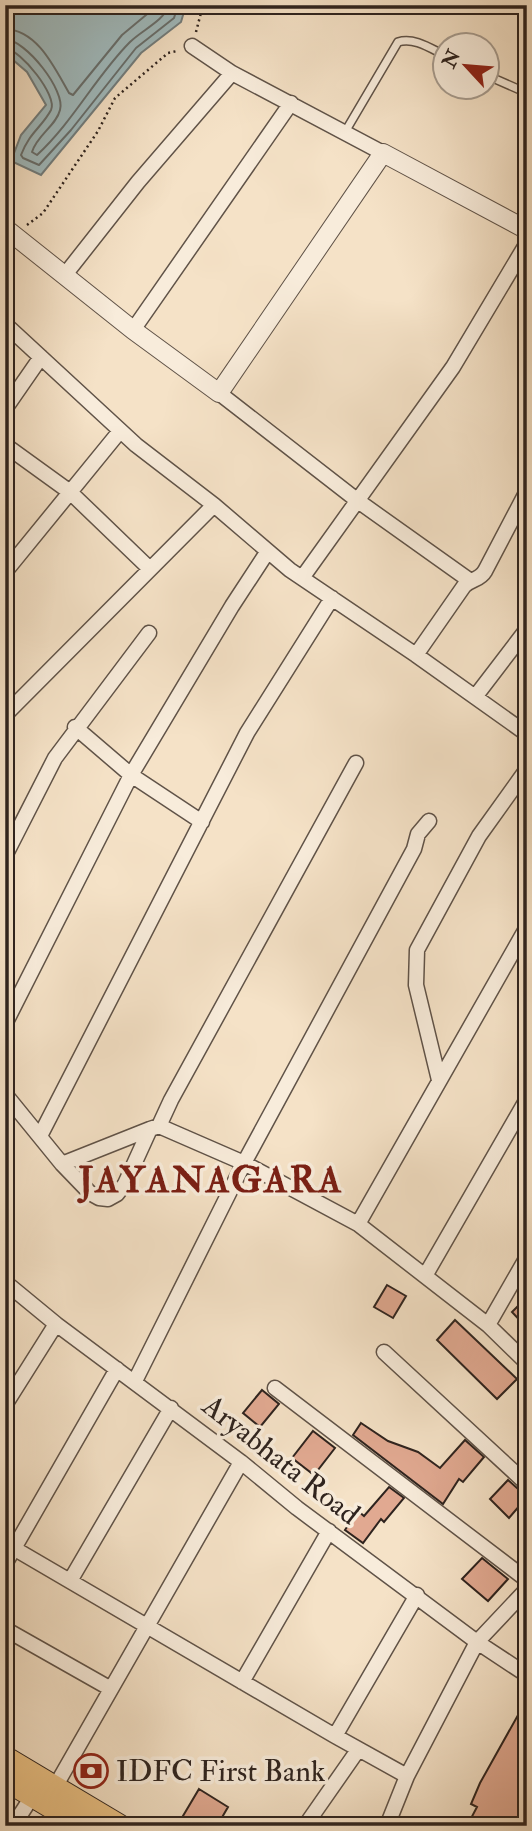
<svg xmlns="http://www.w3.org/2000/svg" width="532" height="1831" viewBox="0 0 532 1831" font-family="'IM FELL Double Pica',serif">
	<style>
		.water { fill: #a0bbbf; stroke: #727e7f; stroke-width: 2 }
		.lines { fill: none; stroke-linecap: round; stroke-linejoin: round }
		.shore { stroke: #676f6e; stroke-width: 2 }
		.building { fill: #e1a991; stroke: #2e231e; stroke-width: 2 }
		.service-casing { stroke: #605348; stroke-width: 10 }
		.minor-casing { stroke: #605348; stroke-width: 17 }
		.tertiary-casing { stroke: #605348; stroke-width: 20 }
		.primary-casing { stroke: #2e231e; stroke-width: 25 }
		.path { stroke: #2e231e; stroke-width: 2.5; stroke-dasharray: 2 3.5; stroke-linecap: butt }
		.service { stroke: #f8ecdb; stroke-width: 7 }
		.minor { stroke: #f8ecdb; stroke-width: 14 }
		.tertiary { stroke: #f8ecdb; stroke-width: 18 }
		.primary { stroke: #eac184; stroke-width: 23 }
		.labels { text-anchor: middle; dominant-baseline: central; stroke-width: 7; stroke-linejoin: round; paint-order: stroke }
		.street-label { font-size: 30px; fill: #2e231e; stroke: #f8ecdb }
		.poi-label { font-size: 30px; fill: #2e231e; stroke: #f8ecdb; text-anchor: start }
		.district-label { font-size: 37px; font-weight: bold; letter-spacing: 2px; fill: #7a1f14; stroke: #f8ecdb }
	</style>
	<rect width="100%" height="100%" fill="#f5e2c7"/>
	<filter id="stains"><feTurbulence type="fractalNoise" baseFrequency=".00286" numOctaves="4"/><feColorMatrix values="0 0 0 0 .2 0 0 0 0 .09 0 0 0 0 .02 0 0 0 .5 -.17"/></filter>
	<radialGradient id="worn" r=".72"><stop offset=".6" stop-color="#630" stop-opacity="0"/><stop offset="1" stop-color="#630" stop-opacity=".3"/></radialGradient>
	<path class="water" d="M5,5H186L181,22L141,53L41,175L11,161L21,135L46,105L27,72L5,53Z"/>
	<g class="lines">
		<path class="shore" d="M5,29C38,30 55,69 69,93L73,95L122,35L158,5
			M5,39C26,40 66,91 60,110C56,126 37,135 32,152L37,155C73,122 96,76 130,42C142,30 164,21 169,5
			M5,48C21,50 58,96 51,110C42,127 29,133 21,155L23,158L39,165L71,130L136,48L174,18L178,5"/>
	</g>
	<path class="building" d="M387,1285L406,1296L393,1318L374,1307Z
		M527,1297V1328L512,1312Z
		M455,1320L517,1379L497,1399L437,1340Z
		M262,1390L279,1404L260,1427L243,1413Z
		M361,1423L388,1441L418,1452L440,1468L465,1440L484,1457L463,1482L459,1479L443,1504L353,1435Z
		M313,1431L335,1448L314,1475L292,1458Z
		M508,1480L527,1497L509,1518L490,1499Z
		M389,1487L404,1498L384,1522L381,1519L363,1543L345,1530L358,1511L364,1516Z
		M482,1558L508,1579L488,1601L462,1579Z
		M527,1699V1812L520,1826H467L477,1807L471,1804L480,1783Z
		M199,1789L228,1807L217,1826H177Z"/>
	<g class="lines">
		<g class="service-casing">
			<path id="service" d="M486,75L527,93
				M345,132L398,42C414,37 430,48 444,55"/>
		</g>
		<g class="minor-casing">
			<path id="minor" d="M192,46L232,73L383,153
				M64,276L138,182L232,73
				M5,324L136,445L214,505L290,570L416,655L527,734
				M133,330L291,103
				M219,393L358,501L469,580
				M5,409L41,357
				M5,445L70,492L150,569
				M5,572L120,431
				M302,578L453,367L527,243
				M416,655L464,586C471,579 480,580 485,571L527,491
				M475,697L527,629
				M5,715L214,505
				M75,727L131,775L202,822
				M5,856L55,758L149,633
				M5,1024L131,775L232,606L268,551
				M439,1080L416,985L417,950L479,836L527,769
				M5,1094L62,1164L90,1193L99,1198L108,1199L117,1194L125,1184L150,1129L159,1126L171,1100L356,763
				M159,1126L244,1163L358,1224L488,1325L527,1363
				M40,1136L247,733L332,598
				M62,1164L150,1129
				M358,1224L527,927
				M425,1276L527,1099
				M5,1282L56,1324L241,1462L297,1508L477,1642L527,1675
				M488,1325L527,1257
				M384,1352L527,1484
				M135,1381L244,1163L414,849L418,834L429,821
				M275,1388L527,1580
				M5,1405L56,1324
				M15,1549L335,1736L407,1776L477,1642L527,1589
				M5,1564L117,1369
				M70,1581L171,1408
				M5,1629L111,1689
				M242,1682L329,1531
				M335,1736L417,1595
				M55,1787L241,1462
				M13,1826L37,1789
				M305,1826L358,1750
				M387,1826L407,1776"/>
		</g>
		<g class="tertiary-casing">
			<path id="tertiary" d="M5,228L133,330L219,393L383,153L527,230"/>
		</g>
		<g class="primary-casing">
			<path id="primary" d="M5,1758L119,1826
				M5,1779L84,1826"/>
		</g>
		<path class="path" d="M196,32L203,5
			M27,225L43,213L98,131L115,98L168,53L177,51"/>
		<use href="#service" class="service"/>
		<use href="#minor" class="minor"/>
		<use href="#tertiary" class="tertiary"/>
		<use href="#primary" class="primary"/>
	</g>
	<defs>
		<g id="bank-ring" transform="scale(1.75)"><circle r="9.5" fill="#f8ecdb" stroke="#8f2418" stroke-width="1.5"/><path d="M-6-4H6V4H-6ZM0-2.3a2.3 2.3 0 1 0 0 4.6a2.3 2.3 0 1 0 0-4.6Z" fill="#8f2418"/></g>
	</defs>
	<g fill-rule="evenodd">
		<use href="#bank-ring" x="91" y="1771"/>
	</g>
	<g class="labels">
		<g class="street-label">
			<text transform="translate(281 1460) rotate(38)">Aryabhata Road</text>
		</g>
		<g class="poi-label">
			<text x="116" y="1771">IDFC First Bank</text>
		</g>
		<g class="district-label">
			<text x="211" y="1180">JAYANAGARA</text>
		</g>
	</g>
	<rect width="532" height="1831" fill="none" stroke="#f5e2c7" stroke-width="28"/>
	<rect x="7" y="7" width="518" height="1817" fill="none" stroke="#2e231e" stroke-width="3.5"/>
	<rect x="14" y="14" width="504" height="1803" fill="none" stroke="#2e231e" stroke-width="2"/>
	<g transform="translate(466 66) rotate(296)"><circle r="33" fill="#f8ecdb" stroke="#a79c8f" stroke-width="2"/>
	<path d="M0-5L12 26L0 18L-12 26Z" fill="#8f2418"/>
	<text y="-10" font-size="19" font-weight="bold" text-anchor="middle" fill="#2e231e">N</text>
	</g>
	<rect width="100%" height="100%" filter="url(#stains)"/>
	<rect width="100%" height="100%" fill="url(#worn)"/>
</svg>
